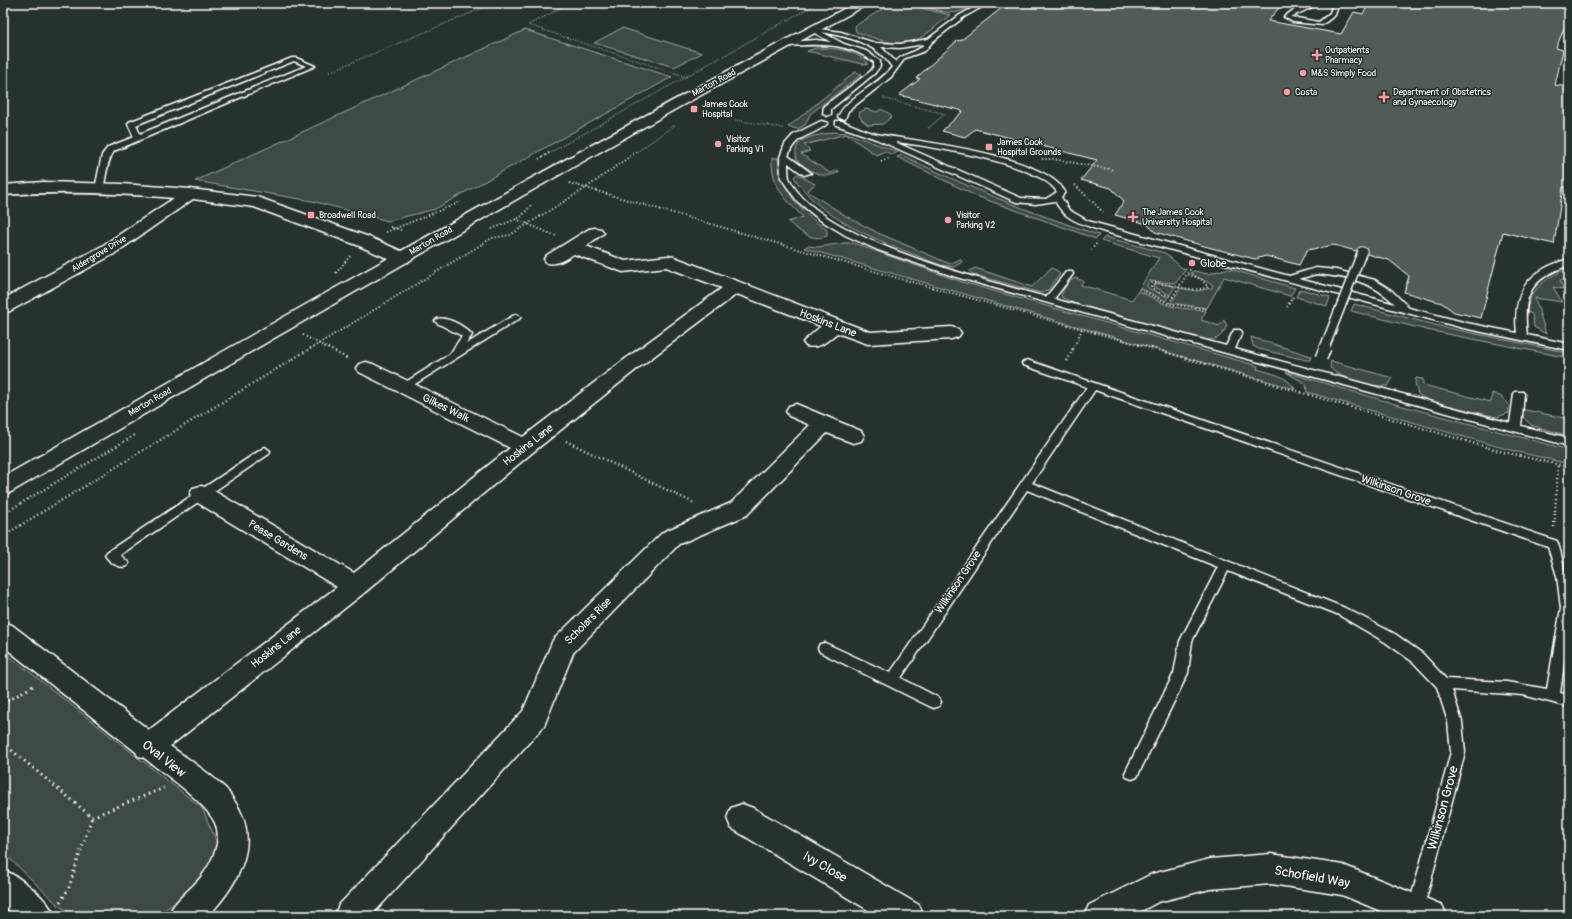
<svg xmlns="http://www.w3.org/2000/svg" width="1572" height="919" viewBox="0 0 1572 919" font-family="Pangolin,sans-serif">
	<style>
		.green { fill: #3e4944; stroke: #9ea4a2 }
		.building { fill: #515c57; stroke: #fff }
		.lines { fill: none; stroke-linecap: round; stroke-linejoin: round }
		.lane-casing { stroke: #fff; stroke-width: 3 }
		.street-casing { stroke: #fff; stroke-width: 3 }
		.primary-casing { stroke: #fff; stroke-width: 3 }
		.path-far3 { stroke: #fff; stroke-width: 1.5; stroke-dasharray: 0.5 2; stroke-linecap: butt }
		.path-far2 { stroke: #fff; stroke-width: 2; stroke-dasharray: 1 2.5; stroke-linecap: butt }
		.path-far1 { stroke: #fff; stroke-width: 2.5; stroke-dasharray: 1 3; stroke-linecap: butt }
		.path { stroke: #fff; stroke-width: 3; stroke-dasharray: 1.5 4; stroke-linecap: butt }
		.lane { fill: #26332d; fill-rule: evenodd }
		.street { fill: #26332d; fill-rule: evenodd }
		.primary { fill: #26332d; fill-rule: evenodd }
		.lane-bridge-far1-casing { stroke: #fff; stroke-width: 11; stroke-linecap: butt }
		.lane-bridge-casing { stroke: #fff; stroke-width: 14; stroke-linecap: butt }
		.lane-bridge-far1 { stroke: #26332d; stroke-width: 8 }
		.lane-bridge { stroke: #26332d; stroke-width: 11 }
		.poi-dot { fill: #ff9aa2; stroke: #26332d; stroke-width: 1.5 }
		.labels { text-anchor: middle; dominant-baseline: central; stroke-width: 3; stroke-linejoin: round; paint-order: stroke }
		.far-poi-label { font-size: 9px; fill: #fff; stroke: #26332d; text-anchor: start }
		.far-street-label { font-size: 9px; fill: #fff; stroke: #26332d }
		.poi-label { font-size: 11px; fill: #fff; stroke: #26332d; text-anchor: start }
		.street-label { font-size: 11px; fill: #fff; stroke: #26332d }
		.near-street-label { font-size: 13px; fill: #fff; stroke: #26332d }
	</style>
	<rect width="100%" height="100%" fill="#26332d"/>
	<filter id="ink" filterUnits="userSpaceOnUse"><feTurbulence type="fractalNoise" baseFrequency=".025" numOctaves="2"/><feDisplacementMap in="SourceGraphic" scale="8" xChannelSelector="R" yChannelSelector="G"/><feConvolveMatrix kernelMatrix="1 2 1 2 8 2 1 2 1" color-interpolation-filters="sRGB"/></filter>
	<g filter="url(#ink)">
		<path class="green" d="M892,3H913L925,9L950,15C940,22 931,32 920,38C901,50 875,38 856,32L855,26Z
			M918,3H978C972,6 965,10 958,12C950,15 925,8 918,3Z
			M622,28L702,53L674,67L594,43Z
			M525,30L672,77L435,209L388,221L312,201L195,181Z
			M816,48C835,48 852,49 867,62V65L807,51Z
			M855,72L862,74L810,114L805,125L798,129L788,127Z
			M866,109L877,112L881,109L890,114L892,116L883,124L868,125L862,120L859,115L860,112Z
			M833,132L847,133L898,152L892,155L885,151L876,155L846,134L804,145L810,151L801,154L830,173L838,170L839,172C822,181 811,170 797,161C790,135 816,137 833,132Z
			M902,155C966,187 1031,213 1099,235L1096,239L976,196L897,157Z
			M772,158H778C781,191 801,212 827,230V236C811,242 800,231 788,222L803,217C785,199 771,186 772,158Z
			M797,174L815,184L807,191L846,216L878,233L950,264L960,259L962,262L954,267L940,265C893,245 822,224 794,177Z
			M1105,237L1165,253L1182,268L1186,269L1176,283L1149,281L1147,285L1148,288L1168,297L1166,301L1140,288L1159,258L1101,241Z
			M844,243H853L962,282L1258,366L1257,369C1271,373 1288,376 1295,389L804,248L807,246L818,247Z
			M1569,267V280H1560L1563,289L1553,287L1562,302L1535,298L1546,334L1534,327L1532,314L1527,312C1528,289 1550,276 1569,267Z
			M975,268L1032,287L1051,268L1056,270L1060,274L1048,290L1041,293L972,274L970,271Z
			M1225,269H1230L1295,288L1290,296L1224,277L1207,308L1171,303L1181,288L1197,291L1212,288L1213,285L1190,273L1194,271L1208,274Z
			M1076,278L1083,281L1081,285L1132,300L1138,291C1151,296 1160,304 1175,307C1185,310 1196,308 1206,311L1201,320L1219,326L1224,320L1227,325C1222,337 1218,340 1206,340L1073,303L1061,297C1063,290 1068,280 1076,278Z
			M1157,283L1175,286L1170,295L1153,286Z
			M1300,289L1330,297L1327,306L1296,297Z
			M1354,304L1443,327L1569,353V358L1427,330L1351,311Z
			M1251,337L1311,356L1310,360H1306L1259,349L1253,346Z
			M1331,361L1393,378L1388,386C1371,387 1343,380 1330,368Z
			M1286,372L1399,405L1569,450V464L1510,450L1307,392L1306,384Z
			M1416,378L1423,379V385L1491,402L1492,393L1500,396L1508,403L1509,413L1497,417L1429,401L1418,394L1415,383Z
			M1521,409L1569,419V436L1531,425L1521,415Z
			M3,651L202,808L219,847L206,875L171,906L152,916H77L59,906L3,852Z"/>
		<path class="building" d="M1013,3H1136L1157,7L1161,3H1283L1268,21L1341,34L1354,12L1363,14L1368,5L1373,6L1375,3H1567L1566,8H1569V16L1556,48L1563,50L1555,85L1569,87V188L1563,187L1554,244L1503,232L1481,318L1454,312L1442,303L1404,292L1409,276L1389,260L1367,254V249L1364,247H1359L1356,251L1334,245L1307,250L1299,265L1266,256L1255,259L1204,246L1155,232L1147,224L1115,215L1124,201L1111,188L1081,180L1097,160L975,129L965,137L942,131L963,111L899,95L920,79L916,78L958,40L960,41L1003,7L1007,8Z"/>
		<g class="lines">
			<g class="lane-casing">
				<path id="lane" d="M982,3H989L964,17L932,42L925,51L905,58L891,77L848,111L845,119H842L838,117C847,96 878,86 892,67C876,43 849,37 822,32L844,44L866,51L880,61V66L875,73L831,109V114L827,116L823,114L824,106L871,71L874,66V62C846,42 821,44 788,46L785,44L788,42L816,40L831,42L811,31V29L813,28L841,32L875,43L900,44L928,39L960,15ZM924,44C917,54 903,52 896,62L881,47L900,48Z
					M1312,3H1321L1291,17L1319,22L1330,13L1333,3H1339L1335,15L1322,25L1293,22L1284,17L1292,11Z
					M292,58H296L315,66L114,151C107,160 106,177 103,189L99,191L95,189L102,155L108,147L134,137L128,124L129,122ZM294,61L306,66L140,134L136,125Z
					M821,121L828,123C812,138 797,132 788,156L811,173L804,175L788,163C788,168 788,174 789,178C815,239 985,280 1046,297L1066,272H1072L1073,274L1054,299L1226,346L1234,330H1240L1242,332L1235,349L1510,423L1514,394L1515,392H1523L1524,394L1521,426L1569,438V446L1226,353L956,277L878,250L847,236L820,220L797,201L781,178L780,157L785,144L793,135Z
					M836,121H842C855,126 868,133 882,135C922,142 1045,155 1065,192L1061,197L1069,210L1088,221L1289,276L1316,268L1336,270L1375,280L1391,290L1409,308L1467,323L1517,333C1512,292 1528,270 1569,259V265C1530,279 1522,295 1527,335L1569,344V350L1463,328L1105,232C1085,225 1065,221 1055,201L1036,204L1016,202L876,139L836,125ZM895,142C928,146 1041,163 1057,192L1046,199L1021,198ZM1316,274C1348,277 1372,281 1395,304L1299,279Z
					M516,314L521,317L519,319L407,389L403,390L398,387L450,354L462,336L437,323L435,321L437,319C447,316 466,327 472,335L466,344Z
					M1027,360L1557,541C1572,581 1567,649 1560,693L1569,695V707L1523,695L1452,690L1462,722L1465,752L1422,914L1418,916L1410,914L1408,909L1451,752L1448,722L1437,687L1413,662L1385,642L1337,614L1228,571L1192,641L1188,673L1137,777L1132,779L1127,777L1125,773L1174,673L1180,641L1218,567L1027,490L901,678L939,698L941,702L939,706L934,708L929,706L820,652L818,648L820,644L825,643L890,673L1087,387L1023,365L1022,363ZM1095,390L1548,547L1557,576L1561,608L1547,689L1507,682L1446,679L1423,654L1395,634L1345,608L1032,483Z
					M265,447L270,451L269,454L120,555L129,563L127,566C119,569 109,562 105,555L107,552Z"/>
			</g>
			<g class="street-casing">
				<path id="street" d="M43,182L122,184L190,189L257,197L369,237L408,254L411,258L408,262L402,263L396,262L357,245L254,207L193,199L114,254L10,311L3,313V299L102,246L174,198C117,193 60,191 3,195V185Z
					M595,228L601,229L604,233L586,246L625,261L668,256L674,257L870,332L951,327L958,329L961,333L958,337L951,339L868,344L837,333C827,341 820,349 806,346L803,342L821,326L737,294L642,365L533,452L364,593L170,746C188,759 208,772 224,787C228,790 230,795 233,799C263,840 239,884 208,916H168C175,899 190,891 201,877C212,863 223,840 215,823C204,800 164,774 143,757L138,756L136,752L3,646V622L12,625L149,730L337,587L193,500L190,494L193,488L201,486L209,488L354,573L510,448L359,372L356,368L359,364L366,362L373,364L523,437L628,357L722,288L666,267L623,272L574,254C565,259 558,265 547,263L544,259L547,255L589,229Z
					M796,404L861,431L864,436L861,441L853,443L827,433L747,515L679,544L573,653L544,726L371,916H334L339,905L523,711L553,640L663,532L731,503L810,425L789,416L786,411L789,406Z
					M742,804L753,808L919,905L924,916H878L731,828L727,818L731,808Z
					M1271,854L1343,865L1442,905L1447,916H1393L1342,895L1271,884L1210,889L1158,902L1132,916H1084L1089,905L1152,874L1210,859Z
					M3,870C21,877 47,898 55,916H15L3,905Z"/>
			</g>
			<g class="primary-casing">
				<path id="primary" d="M855,3H870L681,106L552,179L269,341L11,492L3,495V477C285,316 567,155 855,3Z"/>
			</g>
			<path class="path-far3" d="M563,3L564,6L561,8L528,25L687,77
				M915,3L943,12
				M835,60L845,62
				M329,72L495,3
				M883,98L945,114L927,129
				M735,120L783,128
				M549,153L818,3
				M635,153L675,125"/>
			<path class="path-far2" d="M539,159L551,152
				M1042,159H1053L1114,170
				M881,161L889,158
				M569,183L887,275L1154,349
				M1075,185L1103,212
				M516,219L556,236
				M390,227L401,230
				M492,229L521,217L532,204
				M386,232L461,202
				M1091,250L1098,242
				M336,273L351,255
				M1139,289L1169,304L1207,309
				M1173,297L1160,293L1151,287L1152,283C1171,282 1189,294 1208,287L1201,279L1187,274
				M1169,303L1191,268
				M1287,307L1294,295
				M303,335L329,349
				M310,349L492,238L510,235L586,188L636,152
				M1073,349L1082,329"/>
			<path class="path-far1" d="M328,348L348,359
				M1151,348L1503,452L1569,467
				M1067,361L1073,348
				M566,441L696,504
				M3,514L135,435
				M1554,527L1558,465
				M3,536L311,348"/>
			<path class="path" d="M3,704L33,686
				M3,743L92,817L164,788
				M60,902L68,890L92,817"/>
			<use href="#lane" class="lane"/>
			<use href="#street" class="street"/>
			<use href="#primary" class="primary"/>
			<g class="lane-bridge-far1-casing">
				<path id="lane-bridge-far1" d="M1324,349L1362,252"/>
			</g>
			<g class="lane-bridge-casing">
				<path id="lane-bridge" d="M1321,358L1325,348"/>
			</g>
			<use href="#lane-bridge-far1" class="lane-bridge-far1"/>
			<use href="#lane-bridge" class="lane-bridge"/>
		</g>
	</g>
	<g class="poi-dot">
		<path d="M1315 49h4v4h4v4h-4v4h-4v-4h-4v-4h4z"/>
		<circle cx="1303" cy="73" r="4"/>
		<circle cx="1287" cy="92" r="4"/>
		<path d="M1382 91h4v4h4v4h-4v4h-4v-4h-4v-4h4z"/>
		<rect x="690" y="105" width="8" height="8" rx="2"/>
		<circle cx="718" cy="144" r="4"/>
		<rect x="985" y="143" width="8" height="8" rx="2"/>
		<rect x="307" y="211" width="8" height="8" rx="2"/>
		<path d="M1131 211h4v4h4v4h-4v4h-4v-4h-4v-4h4z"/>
		<circle cx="948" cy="220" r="4"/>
		<circle cx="1192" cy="263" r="4"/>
	</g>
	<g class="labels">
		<g class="far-poi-label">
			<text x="1325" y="50">Outpatients<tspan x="1325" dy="10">Pharmacy</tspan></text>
			<text x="1311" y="73">M&amp;S Simply Food</text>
			<text x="1295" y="92">Costa</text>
			<text x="1393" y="92">Department of Obstetrics<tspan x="1393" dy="10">and Gynaecology</tspan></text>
			<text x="702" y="104">James Cook<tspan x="702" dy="10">Hospital</tspan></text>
			<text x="726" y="139">Visitor<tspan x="726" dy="10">Parking V1</tspan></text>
			<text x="997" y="142">James Cook<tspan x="997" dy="10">Hospital Grounds</tspan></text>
			<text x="1142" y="212">The James Cook<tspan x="1142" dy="10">University Hospital</tspan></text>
			<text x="319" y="215">Broadwell Road</text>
			<text x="956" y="215">Visitor<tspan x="956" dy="10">Parking V2</tspan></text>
		</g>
		<g class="far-street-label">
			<text transform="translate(714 83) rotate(-28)">Marton Road</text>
			<text transform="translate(431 241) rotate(-30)">Marton Road</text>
			<text transform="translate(99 254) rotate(-31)">Aldergrove Drive</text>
			<text transform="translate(150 402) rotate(-30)">Marton Road</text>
		</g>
		<g class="poi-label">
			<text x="1200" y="263">Globe</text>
		</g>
		<g class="street-label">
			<text transform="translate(828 323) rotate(21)">Hoskins Lane</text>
			<text transform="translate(446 408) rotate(26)">Gilkes Walk</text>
			<text transform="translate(528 445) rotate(-38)">Hoskins Lane</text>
			<text transform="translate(1396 490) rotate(19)">Wilkinson Grove</text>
			<text transform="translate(278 540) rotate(31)">Pease Gardens</text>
			<text transform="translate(958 582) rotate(-56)">Wilkinson Grove</text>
			<text transform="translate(588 621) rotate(-45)">Scholars Rise</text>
			<text transform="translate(276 647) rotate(-38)">Hoskins Lane</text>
		</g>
		<g class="near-street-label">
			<text transform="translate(164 759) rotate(38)">Oval View</text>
			<text transform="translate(1443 808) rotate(-75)">Wilkinson Grove</text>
			<text transform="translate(825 867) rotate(30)">Ivy Close</text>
			<text transform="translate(1312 877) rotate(10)">Schofield Way</text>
		</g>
	</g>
	<rect width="1572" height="919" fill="none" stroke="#26332d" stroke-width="16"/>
	<rect x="8" y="8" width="1556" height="903" fill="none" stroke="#fff" stroke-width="1.5" filter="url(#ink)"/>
</svg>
